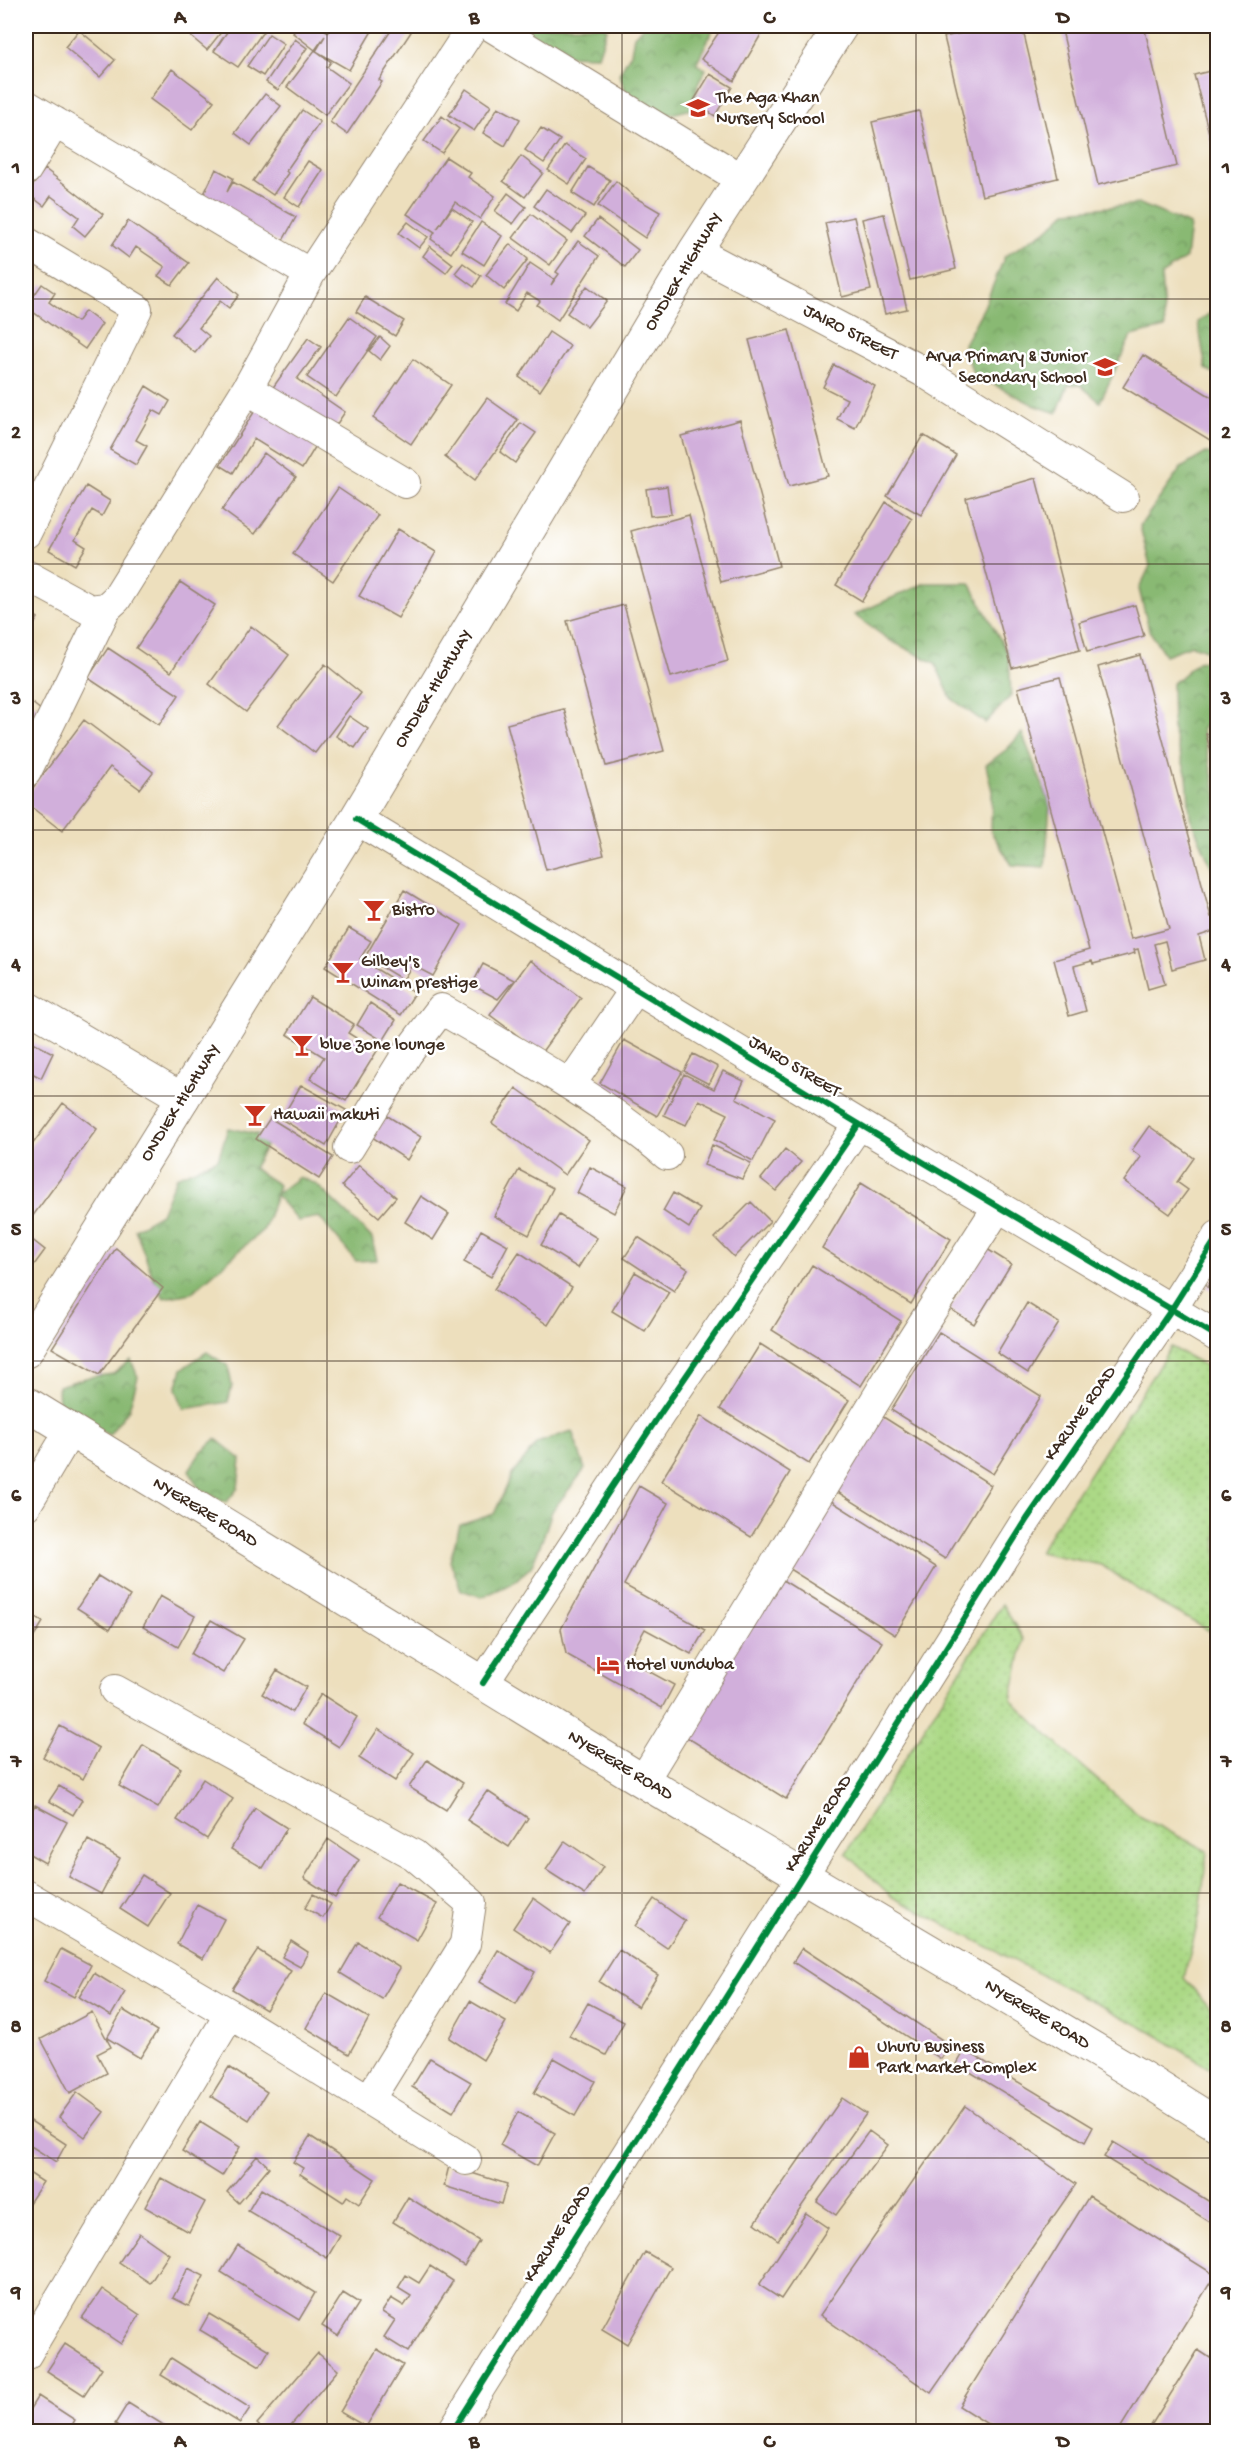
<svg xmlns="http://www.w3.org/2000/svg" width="1243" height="2457" viewBox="0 0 1243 2457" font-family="'Gochi Hand',sans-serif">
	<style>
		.grass { fill: url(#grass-dots); stroke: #748252; stroke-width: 1.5 }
		.forest { fill: url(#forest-crowns); stroke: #627248; stroke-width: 1.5 }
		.building { fill: #d1afdb }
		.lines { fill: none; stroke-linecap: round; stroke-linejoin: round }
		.minor-casing { stroke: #94846e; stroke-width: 32 }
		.secondary-casing { stroke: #94846e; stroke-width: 35 }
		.minor { stroke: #fff; stroke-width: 30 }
		.secondary { stroke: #fff; stroke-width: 33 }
		.cycleway-casing { stroke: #fff; stroke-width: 10 }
		.cycleway { stroke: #00873e; stroke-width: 6 }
		.grid { fill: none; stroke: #3b2a1e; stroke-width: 1.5; stroke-opacity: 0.55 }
		.labels { text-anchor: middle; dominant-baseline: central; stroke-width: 5; stroke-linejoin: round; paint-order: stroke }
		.poi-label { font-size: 18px; fill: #3b2a1e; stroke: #fff; text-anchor: start }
		.street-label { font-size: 18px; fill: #3b2a1e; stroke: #fff }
		.neatline { fill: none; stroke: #3b2a1e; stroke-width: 2 }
		.grid-label { font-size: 20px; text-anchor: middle; font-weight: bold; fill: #3b2a1e }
	</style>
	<defs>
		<pattern id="grass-dots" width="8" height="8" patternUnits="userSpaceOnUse" patternTransform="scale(1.5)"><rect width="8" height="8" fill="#acd986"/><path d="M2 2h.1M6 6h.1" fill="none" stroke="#95ba73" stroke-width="1.8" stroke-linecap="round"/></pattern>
		<pattern id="forest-crowns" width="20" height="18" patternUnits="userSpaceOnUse" patternTransform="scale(1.5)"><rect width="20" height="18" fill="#89b973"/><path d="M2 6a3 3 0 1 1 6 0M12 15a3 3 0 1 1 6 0" fill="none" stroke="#71975e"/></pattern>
	</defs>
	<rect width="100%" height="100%" fill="#fff"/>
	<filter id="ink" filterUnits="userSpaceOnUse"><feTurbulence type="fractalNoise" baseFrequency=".0167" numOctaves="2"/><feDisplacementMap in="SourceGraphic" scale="12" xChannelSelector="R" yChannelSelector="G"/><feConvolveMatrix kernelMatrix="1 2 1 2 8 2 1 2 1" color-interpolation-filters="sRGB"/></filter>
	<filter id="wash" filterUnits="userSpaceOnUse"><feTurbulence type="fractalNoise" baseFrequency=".008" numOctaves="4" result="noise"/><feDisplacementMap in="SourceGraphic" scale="24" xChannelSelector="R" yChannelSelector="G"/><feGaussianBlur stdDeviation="1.35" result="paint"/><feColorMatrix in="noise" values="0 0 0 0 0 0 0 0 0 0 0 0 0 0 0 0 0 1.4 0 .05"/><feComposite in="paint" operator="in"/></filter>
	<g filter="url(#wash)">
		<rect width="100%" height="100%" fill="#eddfbd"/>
		<path class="grass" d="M1171,1347L1217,1372V1635L1159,1603L1101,1565L1039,1552Z
			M1002,1604L1024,1640L1011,1700L1073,1759L1141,1817L1207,1851L1200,1913L1184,1978L1217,2016V2062L1212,2070L1157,2035L892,1897L846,1853Z"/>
		<path class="forest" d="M509,26H603L607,29L598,56L558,55Z
			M644,26H715L696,64L706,69L698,84L692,109L656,118L629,98L619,74L631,53L634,36Z
			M1140,204L1190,225L1186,258L1161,275L1165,328L1131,336L1100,402L1080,385H1068L1057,413L1036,406L973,374L964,344L984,307L1005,256L1047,230L1067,211Z
			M1217,308V375L1206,369L1198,322Z
			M1206,453L1217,455V654L1192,645L1165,655L1149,630L1139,589L1150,566L1140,526L1181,468Z
			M925,583H970L1009,656L1011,696L985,723L951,698L935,663L891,641L854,615Z
			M1217,657V707L1202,729L1217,795V880L1190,817L1187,776L1173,731L1172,684L1198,662Z
			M1022,733L1050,804L1045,867L1012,865L991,832L992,791L986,765L1007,749Z
			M228,1128L271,1137L253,1168L279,1185L276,1194L299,1177L316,1184L372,1238L377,1260L356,1261L319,1217L298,1221L276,1195L264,1229L191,1293L164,1298L154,1280L135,1229L161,1214L176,1177L218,1159Z
			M207,1352L228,1366L232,1386L228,1402L184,1409L176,1389L182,1369Z
			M131,1360L138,1377L129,1409L109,1435L59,1407L58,1386L89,1377L113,1374Z
			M572,1431L585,1469L552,1511L543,1538L531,1567L511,1584L482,1597L461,1590L450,1561L460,1525L494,1514L512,1475L537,1443Z
			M216,1439L241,1459L238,1488L226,1503L199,1489L189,1470L201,1452Z"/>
		<g id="blocks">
			<path class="building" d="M197,26H226L207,50L189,35Z
				M231,26H260L265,29L238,67L214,51Z
				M298,26H320L328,32L331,26L341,29L343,26H375L349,70L316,51L325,36L315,50L293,33Z
				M394,26H402L411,32L379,80L382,82L347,134L330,122Z
				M723,26H766L734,81L701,59Z
				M993,26H1022L1058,178L982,196L944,37Z
				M1061,26H1144L1177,166L1098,185Z
				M79,30L115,60L100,77L65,47Z
				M269,34L284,44L263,76L247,66Z
				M295,39L307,48L278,90L266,82Z
				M315,50L331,62L327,67L349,83L325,115L287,87Z
				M172,69L214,101L192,130L150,99Z
				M1218,69V164H1217L1194,75Z
				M710,74L732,87L715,116L693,102Z
				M466,89L491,106L474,131L449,115Z
				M265,94L281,106L251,145L235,133Z
				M498,107L520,119L505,146L483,133Z
				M302,110L320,122L286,171L288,173L273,195L253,181Z
				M919,111L956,269L910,280L872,122Z
				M442,116L459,129L442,153L424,141Z
				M541,128L560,140L544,163L525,150Z
				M565,145L586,159L569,184L548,170Z
				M521,156L543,173L525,197L503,181Z
				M446,157L471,173L468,177L495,196L480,219L455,202L437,229L452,208L472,222L451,253L431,239L435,232L407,214Z
				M308,161L323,170L299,207L284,197Z
				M588,167L610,180L594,207L572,193Z
				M45,169L103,214L85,236L73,226L79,217L51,196L44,206L27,193Z
				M216,169L233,178L227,192L233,182L296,217L281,244L218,209L221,203L204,194Z
				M616,181L636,198L660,212L645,238L598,206Z
				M546,189L585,216L572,233L534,206Z
				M508,193L526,207L513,224L495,211Z
				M531,214L567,241L550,265L513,238Z
				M884,214L907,309L885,314L862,219Z
				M854,217L871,290L842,297L825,223Z
				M598,219L638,250L625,267L585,236Z
				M128,221L189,263L172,285L158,276L165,267L136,247L129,258L112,245Z
				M408,222L428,237L419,248L399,233Z
				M481,222L502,236L484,265L462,251Z
				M578,241L599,256L558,320L537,305L540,301L527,293L516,311L505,304L530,263L554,279L551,285L559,274L556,272Z
				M510,244L528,259L504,290L486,275Z
				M430,246L453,264L446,273L423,256Z
				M463,263L481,276L474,287L455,273Z
				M218,277L239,295L229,308L220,301L199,328L209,336L195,353L172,334Z
				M42,284L55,293L49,302L77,322L85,311L102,324L85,349L26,307Z
				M587,286L607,301L587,327L567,313Z
				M365,297L404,321L395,336L356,312Z
				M349,317L377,337L336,397L307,377Z
				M789,330L828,476L789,486L749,340Z
				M549,332L570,346L540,391L519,377Z
				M380,337L390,346L380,360L369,351Z
				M308,338L321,347L297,379L345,412L330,434L269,393Z
				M1143,355L1218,401V445L1123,387Z
				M413,359L451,385L411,444L373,418Z
				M834,365L875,386L855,428L837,419L847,399L823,387Z
				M146,386L170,401L162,415L153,410L136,440L147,446L136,465L110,450Z
				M487,398L518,420L475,480L445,457Z
				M258,406L317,444L302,469L254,439L233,473L220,465Z
				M740,420L779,566L721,582L681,436Z
				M521,423L536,433L515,463L500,452Z
				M923,435L956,455L921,515L887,496Z
				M264,453L296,477L255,534L222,510Z
				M1036,478L1080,650L1012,668L966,498Z
				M86,486L110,501L102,516L92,510L75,540L86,547L75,565L49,550Z
				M667,486L671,514L650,516L646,489Z
				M338,488L378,515L333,581L293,554Z
				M886,502L912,519L862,601L836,585Z
				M689,515L728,661L671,677L631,531Z
				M398,529L436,552L398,618L359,596Z
				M180,582L215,605L171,672L136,648Z
				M624,605L664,751L606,766L567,621Z
				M1135,605L1144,636L1087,652L1079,622Z
				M26,609L38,618L26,637Z
				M251,626L289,655L246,712L209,684Z
				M108,648L179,695L159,725L88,678Z
				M1140,655L1211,917L1218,915V927L1214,928V931L1199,936L1205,960L1172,969L1165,941L1154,944L1165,984L1148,989L1138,949L1134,950L1135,953L1093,964L1092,961L1074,966L1086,1011L1069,1016L1054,960L1089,950L1018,688L1060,677L1131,939L1169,929L1098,667Z
				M325,664L361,693L315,753L278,725Z
				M26,698L42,711L26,732Z
				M564,709L604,855L546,870L507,724Z
				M349,716L368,729L355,748L336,736Z
				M84,720L153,772L140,789L110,767L62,831L26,803V797Z
				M1218,731V773H1217L1206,734Z
				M404,890L462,925L433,976L412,965L403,980L365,957Z
				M349,928L371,941L360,959L415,993L401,1015L325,967Z
				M530,960L581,998L541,1053L490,1015Z
				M483,964L514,980L498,999L472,985Z
				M310,997L354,1024L348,1033L377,1051L346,1101L310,1079L324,1057L287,1034Z
				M370,1003L396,1020L383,1041L357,1025Z
				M624,1040L682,1072L657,1116L600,1083Z
				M32,1042L53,1053L41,1078L26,1070V1055Z
				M693,1054L718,1067L709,1084L684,1071Z
				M723,1071L744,1081L736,1098L775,1119L753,1161L714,1140L728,1114L699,1100L686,1125L664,1115L684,1074L714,1089Z
				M301,1085L346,1110L326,1146L281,1119Z
				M516,1088L589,1140L565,1175L492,1123Z
				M63,1103L97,1129L32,1217L26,1212V1153Z
				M386,1115L421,1137L407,1160L372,1137Z
				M270,1118L333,1157L319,1179L256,1139Z
				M1149,1126L1194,1158L1177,1182L1188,1190L1170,1214L1124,1181L1141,1157L1132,1150Z
				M712,1145L751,1163L742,1179L704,1165Z
				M785,1149L801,1162L776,1191L761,1179Z
				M359,1165L396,1197L379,1217L342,1186Z
				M590,1167L627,1186L614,1213L577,1193Z
				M519,1170L553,1188L529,1235L494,1216Z
				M861,1183L951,1239L911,1304L822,1248Z
				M673,1193L700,1209L689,1228L663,1211Z
				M421,1196L449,1214L433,1240L405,1222Z
				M751,1202L770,1221L734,1257L715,1238Z
				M559,1215L597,1238L578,1268L541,1245Z
				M481,1230L508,1245L491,1277L464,1262Z
				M26,1235L45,1250L26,1276Z
				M638,1237L688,1269L674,1291L624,1258Z
				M116,1248L163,1288L99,1375L52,1348Z
				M987,1249L1011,1264L974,1324L950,1309Z
				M519,1252L572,1287L548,1325L494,1289Z
				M812,1265L901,1321L861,1386L772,1330Z
				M1218,1271V1293L1207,1287Z
				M635,1272L669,1292L645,1331L612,1311Z
				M1027,1303L1059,1323L1028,1373L997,1353Z
				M939,1332L1041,1396L993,1474L891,1410Z
				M760,1344L849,1400L809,1464L720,1409Z
				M877,1413L991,1485L945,1559L831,1488Z
				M701,1416L790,1472L751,1537L661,1481Z
				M639,1486L668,1503L624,1585L705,1630L691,1654L645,1629L628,1660L674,1685L662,1708L566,1654L561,1629Z
				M828,1499L936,1567L895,1635L786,1567Z
				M98,1576L130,1596L110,1629L77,1608Z
				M776,1576L882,1642L786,1799L680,1733Z
				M160,1596L195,1616L178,1647L143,1627Z
				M26,1612L43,1622L26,1650Z
				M211,1620L244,1639L223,1673L191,1654Z
				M277,1670L306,1687L292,1712L262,1694Z
				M321,1694L357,1717L339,1747L302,1724Z
				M60,1726L99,1748L83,1779L43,1757Z
				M378,1729L414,1753L395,1781L359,1758Z
				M143,1745L181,1768L158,1808L119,1786Z
				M427,1760L463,1783L446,1810L409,1787Z
				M203,1779L233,1799L207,1839L177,1820Z
				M59,1786L82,1800L73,1815L49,1801Z
				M487,1791L528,1818L509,1847L467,1820Z
				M35,1805L67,1822L45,1863L26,1852V1821Z
				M255,1808L287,1828L263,1868L231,1849Z
				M328,1839L359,1860L335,1898L304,1878Z
				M88,1840L120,1858L101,1894L69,1877Z
				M565,1841L603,1867L585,1895L546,1870Z
				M142,1875L170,1893L148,1927L120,1909Z
				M397,1882L437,1904L417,1940L377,1917Z
				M313,1894L331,1904L323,1918L305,1908Z
				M533,1898L570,1924L550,1953L513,1928Z
				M654,1899L685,1921L667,1948L635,1926Z
				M197,1905L224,1919L203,1959L177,1944Z
				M291,1941L308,1952L300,1967L282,1957Z
				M358,1942L400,1968L382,1999L340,1973Z
				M802,1948L950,2045L941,2059L793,1962Z
				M61,1949L91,1965L74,1997L44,1981Z
				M258,1950L291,1971L266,2010L232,1989Z
				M498,1950L535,1972L516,2004L479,1982Z
				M619,1950L658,1975L638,2007L599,1982Z
				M94,1973L125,1992L111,2016L79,1997Z
				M326,1993L369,2018L349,2054L306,2028Z
				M470,2001L506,2022L483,2060L449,2038Z
				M588,2003L624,2022L606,2055L569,2036Z
				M123,2010L157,2031L140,2058L107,2038Z
				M92,2012L111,2047L97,2054L107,2073L70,2093L41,2039Z
				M965,2050L1093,2127L1085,2142L957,2064Z
				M430,2058L471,2082L453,2112L412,2087Z
				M554,2058L595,2081L575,2116L534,2093Z
				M229,2067L267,2092L249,2120L211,2096Z
				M77,2092L104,2112L85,2137L59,2117Z
				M842,2098L866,2114L778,2240L755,2223Z
				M965,2106L1076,2184L931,2393L820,2315Z
				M518,2112L555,2133L537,2166L500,2145Z
				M26,2118L66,2144L56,2162L26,2143Z
				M200,2122L240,2147L222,2176L182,2151Z
				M869,2131L888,2145L836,2215L817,2202Z
				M310,2136L375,2179L359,2204L347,2196L343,2202L300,2174L303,2168L293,2162Z
				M1113,2142L1218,2207V2227L1104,2157Z
				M257,2156L269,2167L239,2203L227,2192Z
				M449,2166L507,2184L501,2204L444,2186Z
				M26,2171L43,2182L29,2203L26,2201Z
				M161,2178L205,2202L189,2232L145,2207Z
				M261,2189L340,2236L327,2258L248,2211Z
				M1089,2196L1215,2275L1118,2432H1000L959,2406Z
				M408,2197L479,2241L464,2266L393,2222Z
				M806,2213L828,2228L781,2299L759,2285Z
				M139,2233L169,2254L150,2283L119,2262Z
				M238,2245L315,2293L299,2320L221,2272Z
				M645,2252L671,2267L627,2344L602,2329Z
				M430,2266L453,2281L408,2352L384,2337L395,2320L382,2312L391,2298L404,2306L411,2296L398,2288L406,2275L419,2283Z
				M188,2268L204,2276L189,2306L173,2298Z
				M102,2289L140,2315L121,2344L82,2318Z
				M343,2293L359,2303L338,2336L322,2326Z
				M209,2314L269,2350L260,2366L200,2330Z
				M65,2344L102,2368L84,2395L47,2371Z
				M377,2349L403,2365L366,2427L340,2412Z
				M1198,2350L1218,2363V2432H1147Z
				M318,2353L338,2370L285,2432H266L257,2424Z
				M171,2358L250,2408L240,2423L161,2375Z
				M38,2396L75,2420L68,2432L26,2430V2415Z
				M128,2403L175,2432H128L115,2424Z"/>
		</g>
	</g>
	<g filter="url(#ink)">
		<use href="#blocks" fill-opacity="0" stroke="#94846e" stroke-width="1.5"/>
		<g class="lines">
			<g class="minor-casing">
				<path id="minor" d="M491,26L741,179
					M26,105L310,274L473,26
					M26,170L55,122
					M26,242L137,309L26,533
					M695,251L922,371L1123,497
					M247,389L405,483
					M26,575L90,610L106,608L116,599L247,389L310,274
					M26,772L106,608
					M356,819L859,1124L1218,1337
					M26,1006L184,1099
					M570,1085L636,988
					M349,1148L407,1054L441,1009C518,1054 599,1097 667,1155
					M26,1505L70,1431
					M483,1683L660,1414L859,1124
					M115,1690L414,1855L471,1903L465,1944L369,2100
					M643,1781L908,1347L998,1207
					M26,1895L230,2014L466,2160
					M26,2355L230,2014
					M452,2432L1027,1519L1171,1310L1218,1236"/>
			</g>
			<g class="secondary-casing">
				<path id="secondary" d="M26,1351L356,819L695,251L841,26
					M26,1403L643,1781L1153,2084L1218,2125"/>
			</g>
			<use href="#minor" class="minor"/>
			<use href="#secondary" class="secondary"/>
			<g class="cycleway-casing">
				<path id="cycleway" d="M356,819L859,1124L1218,1337
					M483,1683L660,1414L859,1124
					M452,2432L1027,1519L1171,1310L1218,1236"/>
			</g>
			<use href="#cycleway" class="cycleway"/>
		</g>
	</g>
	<path class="grid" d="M327,26V2432M622,26V2432M916,26V2432M26,299H1218M26,564H1218M26,830H1218M26,1096H1218M26,1361H1218M26,1627H1218M26,1893H1218M26,2158H1218"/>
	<defs>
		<g id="school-bare" transform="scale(1.8)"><path d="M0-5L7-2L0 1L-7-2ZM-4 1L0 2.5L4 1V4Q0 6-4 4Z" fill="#c8321e" stroke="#fff" stroke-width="2.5" paint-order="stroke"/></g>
		<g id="bar-bare" transform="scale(1.8)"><path d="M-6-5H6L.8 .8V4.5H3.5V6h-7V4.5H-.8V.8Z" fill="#c8321e" stroke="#fff" stroke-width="2.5" paint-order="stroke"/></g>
		<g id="hotel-bare" transform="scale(1.8)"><path d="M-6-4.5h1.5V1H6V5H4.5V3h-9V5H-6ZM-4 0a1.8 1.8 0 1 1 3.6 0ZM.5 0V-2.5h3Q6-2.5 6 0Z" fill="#c8321e" stroke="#fff" stroke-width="2.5" paint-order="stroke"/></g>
		<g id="shop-bare" transform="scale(1.8)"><path d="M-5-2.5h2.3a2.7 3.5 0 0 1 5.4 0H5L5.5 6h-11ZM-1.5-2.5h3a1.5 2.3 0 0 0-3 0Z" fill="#c8321e" stroke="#fff" stroke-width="2.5" paint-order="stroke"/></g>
	</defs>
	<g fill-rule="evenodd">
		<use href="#school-bare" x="698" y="108"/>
		<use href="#school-bare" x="1105" y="367"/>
		<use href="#bar-bare" x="374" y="910"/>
		<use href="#bar-bare" x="343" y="972"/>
		<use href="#bar-bare" x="302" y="1045"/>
		<use href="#bar-bare" x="255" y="1115"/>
		<use href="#hotel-bare" x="608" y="1665"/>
		<use href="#shop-bare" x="859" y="2057"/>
	</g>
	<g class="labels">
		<g class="poi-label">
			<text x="716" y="98">The Aga Khan<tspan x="716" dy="21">Nursery School</tspan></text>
			<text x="1087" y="357" text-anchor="end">Arya Primary &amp; Junior<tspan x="1087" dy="21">Secondary School</tspan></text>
			<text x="392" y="910">Bistro</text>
			<text x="361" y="962">Gilbey's<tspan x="361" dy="21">Winam prestige</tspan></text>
			<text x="320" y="1045">blue zone lounge</text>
			<text x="273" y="1115">Hawaii makuti</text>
			<text x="626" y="1665">Hotel vunduba</text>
			<text x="877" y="2047">Uhuru Business<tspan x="877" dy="21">Park Market Complex</tspan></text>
		</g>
		<g class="street-label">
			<text transform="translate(684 272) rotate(-59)">ONDIEK HIGHWAY</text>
			<text transform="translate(850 333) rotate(27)">JAIRO STREET</text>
			<text transform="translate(434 689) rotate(-59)">ONDIEK HIGHWAY</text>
			<text transform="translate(794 1067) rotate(31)">JAIRO STREET</text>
			<text transform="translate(181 1103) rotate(-58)">ONDIEK HIGHWAY</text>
			<text transform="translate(1081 1414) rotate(-55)">KARUME ROAD</text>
			<text transform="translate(205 1513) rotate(31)">NYERERE ROAD</text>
			<text transform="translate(620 1766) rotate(31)">NYERERE ROAD</text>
			<text transform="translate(819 1824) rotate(-58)">KARUME ROAD</text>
			<text transform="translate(1037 2015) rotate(31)">NYERERE ROAD</text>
			<text transform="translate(558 2234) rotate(-58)">KARUME ROAD</text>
		</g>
	</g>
	<rect width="1243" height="2457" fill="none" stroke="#fff" stroke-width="66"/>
	<rect x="33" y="33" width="1177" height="2391" class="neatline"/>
	<g class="grid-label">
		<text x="180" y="23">A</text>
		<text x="474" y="23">B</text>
		<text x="769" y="23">C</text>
		<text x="1063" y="23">D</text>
		<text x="16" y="173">1</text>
		<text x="1226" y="173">1</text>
		<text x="16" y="438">2</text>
		<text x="1226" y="438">2</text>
		<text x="16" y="704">3</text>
		<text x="1226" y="704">3</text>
		<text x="16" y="970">4</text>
		<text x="1226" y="970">4</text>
		<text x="16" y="1235">5</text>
		<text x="1226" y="1235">5</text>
		<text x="16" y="1501">6</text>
		<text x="1226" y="1501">6</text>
		<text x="16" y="1767">7</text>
		<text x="1226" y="1767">7</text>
		<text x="16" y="2032">8</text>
		<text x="1226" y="2032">8</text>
		<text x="16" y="2298">9</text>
		<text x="1226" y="2298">9</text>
		<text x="180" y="2447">A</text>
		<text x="474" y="2447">B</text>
		<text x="769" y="2447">C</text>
		<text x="1063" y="2447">D</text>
	</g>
</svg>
